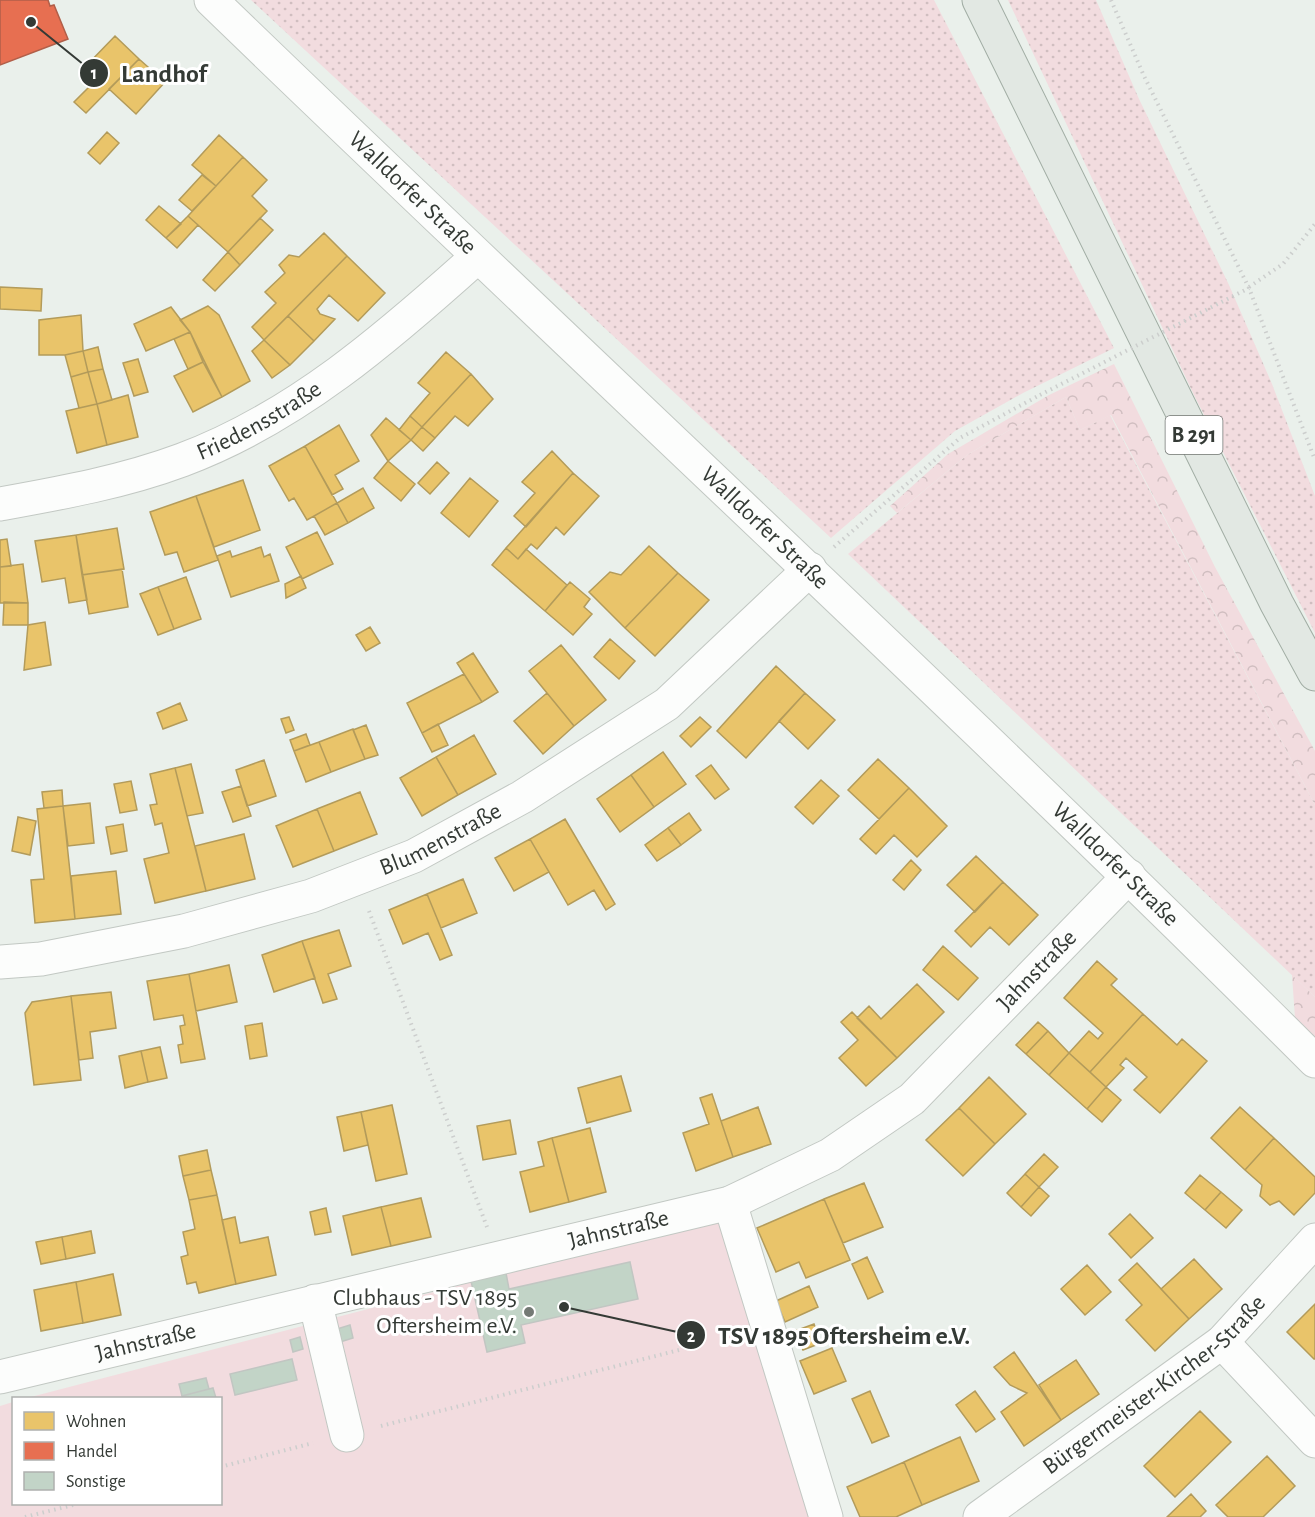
<svg xmlns="http://www.w3.org/2000/svg" width="1315" height="1517" viewBox="0 0 1315 1517" font-family="'Alegreya Sans',sans-serif">
	<style>
		.grass { fill: url(#grass-dots) }
		.forest { fill: url(#forest-crowns) }
		.pitch { fill: #f2dcdf }
		.homes { fill: #e9c46a; stroke: #b39b5a; stroke-width: 1.5 }
		.shops { fill: #e76f51; stroke: #b15f49; stroke-width: 1.5 }
		.building { fill: #c2d4c7; stroke: #c1c6c2; stroke-width: 1.5 }
		.lines { fill: none; stroke-linecap: round; stroke-linejoin: round }
		.minor-casing { stroke: #c2c8c3; stroke-width: 35 }
		.major-casing { stroke: #a1ada4; stroke-width: 35 }
		.path { stroke: #cccecd; stroke-width: 4; stroke-dasharray: 1.5 4.5; stroke-linecap: butt }
		.minor { stroke: #fcfdfc; stroke-width: 33 }
		.major { stroke: #e2e8e3; stroke-width: 33 }
		.path-bridge { stroke: #cccecd; stroke-width: 4; stroke-dasharray: 1.5 4.5; stroke-linecap: butt }
		.poi-dot { fill: #747a75; stroke: #fff; stroke-width: 2 }
		.labels { text-anchor: middle; dominant-baseline: central; stroke-width: 6; stroke-linejoin: round; paint-order: stroke }
		.shield { fill: #fff; stroke: #717572; stroke-width: 1.5 }
		.shield-label { font-size: 22px; font-weight: bold; fill: #343a35 }
		.street-label { font-size: 24px; fill: #343a35; stroke: #fff }
		.poi-label { font-size: 24px; fill: #343a35; stroke: #fff; text-anchor: end }
		.leader { fill: none; stroke: #343a35; stroke-width: 2 }
		.callout-dot { fill: #343a35; stroke: #fff; stroke-width: 2 }
		.mark-label { font-size: 18px; text-anchor: middle; font-weight: bold; fill: #fff }
		.callout-label { font-size: 26px; text-anchor: middle; font-weight: bold; fill: #343a35; stroke: #fff; stroke-width: 6; stroke-linejoin: round; paint-order: stroke }
	</style>
	<defs>
		<pattern id="grass-dots" width="8" height="8" patternUnits="userSpaceOnUse" patternTransform="scale(1.5)"><rect width="8" height="8" fill="#f2dcdf"/><path d="M2 2h.1M6 6h.1" fill="none" stroke="#d0bec0" stroke-width="1.8" stroke-linecap="round"/></pattern>
		<pattern id="forest-crowns" width="20" height="18" patternUnits="userSpaceOnUse" patternTransform="scale(1.5)"><rect width="20" height="18" fill="#f2dcdf"/><path d="M2 6a3 3 0 1 1 6 0M12 15a3 3 0 1 1 6 0" fill="none" stroke="#d0bec0"/></pattern>
	</defs>
	<rect width="100%" height="100%" fill="#eaf0eb"/>
	<path class="grass" d="M251,0H934L1114,348L1023,393L955,431L831,538Z
		M1008,0H1096L1139,99L1229,285L1272,384L1315,496V633L1194,395Z
		M1066,397L1080,430L1110,415L1315,805V997L848,554L967,455Z"/>
	<path class="forest" d="M1114,364L1215,567L1315,751V805L1111,415L1080,430L1066,397L967,455L897,513L890,506L948,454L1049,395Z
		M1292,975L1315,997V1037L1295,1018Z"/>
	<path class="pitch" d="M725,1216L816,1517H0V1406L13,1402L14,1504H220V1398H27Z"/>
	<path class="homes" d="M115,36L139,59L86,113L74,102L97,79L85,67Z
		M139,59L165,82L136,114L109,89Z
		M107,132L119,143L100,164L88,153Z
		M219,135L243,157L216,186L192,165Z
		M243,157L267,180L252,196L267,211L228,252L188,216Z
		M202,175L216,186L192,211L179,200Z
		M159,206L181,224L166,238L146,220Z
		M188,216L198,225L177,248L166,238Z
		M260,218L273,230L240,265L228,252Z
		M324,233L347,256L264,340L252,327L276,303L265,292L285,273L279,265L289,255L299,257Z
		M228,252L240,265L215,291L203,280Z
		M347,256L385,293L358,321L329,295L317,309L320,314L335,319L314,341L288,316Z
		M0,287L42,289L41,311L0,309Z
		M208,306L219,315L250,381L222,397L190,332L180,320Z
		M171,307L190,332L146,351L134,324Z
		M81,315L83,351L65,355H39V320Z
		M288,316L314,341L290,365L264,340Z
		M190,332L203,362L188,369L174,339Z
		M264,340L290,365L272,378L252,351Z
		M98,347L103,369L88,372L83,351Z
		M83,351L88,372L71,377L65,355Z
		M446,352L471,374L422,427L410,416L430,393L418,383Z
		M138,359L148,392L134,396L123,363Z
		M203,362L222,397L193,412L174,376Z
		M103,369L112,400L97,404L88,372Z
		M88,372L97,404L79,408L71,377Z
		M471,374L493,399L468,426L455,416L435,438L422,427Z
		M128,395L138,437L107,445L97,404Z
		M97,404L107,445L77,453L66,411Z
		M410,416L422,427L411,440L399,430Z
		M386,418L411,440L388,461L371,435Z
		M339,425L359,461L335,475L343,489L332,495L305,446Z
		M422,427L435,438L423,451L411,440Z
		M305,446L337,503L307,520L294,498L289,501L269,466Z
		M552,451L573,473L526,527L514,516L535,493L522,482Z
		M388,461L415,484L401,501L374,478Z
		M437,462L449,473L430,494L418,483Z
		M573,473L599,496L564,535L556,527L537,549L531,544L518,559L506,548Z
		M470,478L498,501L469,537L441,513Z
		M243,480L260,530L214,547L196,496Z
		M363,488L374,508L348,523L337,503Z
		M196,496L218,560L184,572L177,552L165,555L150,512Z
		M337,503L348,523L325,535L314,516Z
		M117,528L124,569L82,575L76,535Z
		M317,532L333,564L302,579L286,547Z
		M76,535L87,600L69,603L65,578L42,582L35,541Z
		M7,539L11,566L0,567V540Z
		M649,546L678,573L625,628L589,592L610,572L621,575Z
		M261,547L264,557L270,554L279,581L231,597L217,556L230,551L232,557Z
		M506,548L518,559L526,549L567,585L545,611L492,565Z
		M23,564L28,603H0V567Z
		M122,569L128,607L89,614L82,575Z
		M678,573L709,600L655,656L625,628Z
		M301,576L306,588L286,598L285,584Z
		M186,577L201,619L174,629L158,587Z
		M570,582L590,599L584,607L592,614L573,635L545,611Z
		M158,587L174,629L158,635L140,594Z
		M4,602L28,603V625H3Z
		M45,622L51,665L24,670L28,625Z
		M370,627L380,643L366,651L356,635Z
		M610,639L635,661L619,679L594,657Z
		M561,645L606,700L574,726L529,671Z
		M473,653L498,692L482,702L457,663Z
		M776,666L805,693L746,758L717,731Z
		M464,674L482,702L422,733L407,703Z
		M547,693L574,726L543,754L514,721Z
		M805,693L835,720L808,749L779,721Z
		M180,703L187,720L163,729L157,713Z
		M289,717L294,730L286,733L281,719Z
		M700,717L711,727L691,747L680,736Z
		M438,724L448,745L432,752L422,733Z
		M366,725L378,755L365,759L353,730Z
		M353,729L365,759L331,772L319,742Z
		M306,734L310,745L294,751L290,740Z
		M474,735L496,774L458,795L436,757Z
		M319,742L331,772L306,782L294,751Z
		M663,752L686,784L654,807L631,775Z
		M436,757L458,795L422,816L400,778Z
		M878,759L909,788L879,819L848,790Z
		M264,760L276,796L247,806L236,770Z
		M191,764L203,813L187,816L175,768Z
		M711,765L729,789L715,799L696,776Z
		M175,768L206,891L155,903L144,859L169,853L162,823L155,825L150,805L157,804L150,774Z
		M631,775L654,807L620,832L597,799Z
		M821,780L839,796L813,824L795,807Z
		M131,781L137,810L120,813L114,784Z
		M241,786L251,816L233,822L222,792Z
		M909,788L947,826L917,857L894,835L876,854L860,839Z
		M62,790L63,806L44,808L42,792Z
		M360,792L377,834L334,851L317,809Z
		M90,803L94,843L68,846L63,806Z
		M63,806L75,919L35,923L31,880L44,879L37,809Z
		M317,809L334,851L293,867L276,826Z
		M689,813L701,830L681,845L668,828Z
		M18,817L36,821L30,855L12,851Z
		M565,819L615,904L606,910L594,890L568,905L530,839Z
		M123,824L127,851L111,854L106,827Z
		M668,828L681,845L657,861L645,845Z
		M244,834L255,879L206,891L195,846Z
		M530,839L549,872L514,891L495,858Z
		M976,856L1003,882L975,912L947,885Z
		M911,860L921,870L904,890L893,880Z
		M116,871L121,914L75,919L71,876Z
		M463,879L477,913L441,928L427,894Z
		M1003,882L1038,915L1009,945L990,927L971,947L955,931Z
		M427,894L452,955L440,960L428,933L403,944L389,910Z
		M339,930L351,966L328,974L337,999L323,1003L302,941Z
		M302,941L315,978L274,992L262,955Z
		M943,946L978,978L958,1000L923,970Z
		M1097,961L1117,979L1111,985L1143,1014L1090,1072L1069,1053L1089,1031L1098,1039L1103,1033L1064,998Z
		M229,965L237,1002L196,1011L189,974Z
		M189,974L205,1059L181,1063L178,1045L183,1044L180,1026L185,1025L183,1015L154,1020L147,981Z
		M917,984L944,1012L897,1058L857,1018L869,1006L881,1019Z
		M111,992L116,1028L90,1032L93,1058L79,1060L71,996Z
		M71,996L81,1080L34,1085L25,1013L32,1002Z
		M852,1012L897,1058L866,1086L839,1058L858,1040L841,1022Z
		M1143,1014L1177,1045L1182,1039L1207,1061L1160,1113L1134,1090L1147,1077L1126,1058L1120,1065L1124,1068L1106,1087L1090,1072Z
		M1038,1022L1048,1031L1026,1054L1016,1045Z
		M262,1023L267,1056L250,1059L245,1026Z
		M1048,1031L1069,1053L1049,1075L1026,1054Z
		M160,1047L167,1078L148,1082L141,1051Z
		M141,1051L148,1082L125,1088L119,1056Z
		M1069,1053L1106,1087L1087,1109L1049,1075Z
		M621,1076L631,1111L587,1123L578,1088Z
		M989,1077L1026,1114L995,1144L959,1108Z
		M1106,1087L1121,1100L1102,1122L1087,1109Z
		M712,1094L733,1157L696,1171L683,1133L709,1124L700,1098Z
		M392,1105L407,1174L376,1181L361,1112Z
		M758,1107L771,1144L733,1157L721,1121Z
		M1240,1107L1274,1138L1245,1170L1211,1138Z
		M959,1108L995,1144L963,1176L926,1140Z
		M361,1112L368,1145L344,1151L337,1117Z
		M510,1120L516,1154L483,1160L477,1126Z
		M590,1128L606,1192L569,1202L552,1138Z
		M552,1138L569,1202L530,1212L520,1172L544,1166L538,1142Z
		M1274,1138L1315,1177V1193L1294,1215L1279,1201L1270,1205L1260,1196L1262,1185L1245,1170Z
		M207,1150L211,1170L183,1176L179,1156Z
		M1044,1154L1058,1167L1039,1187L1025,1174Z
		M211,1170L217,1195L189,1200L183,1176Z
		M1025,1174L1039,1187L1021,1207L1007,1193Z
		M1200,1175L1221,1192L1205,1210L1185,1193Z
		M864,1183L883,1227L843,1243L824,1199Z
		M1039,1187L1049,1196L1031,1216L1021,1207Z
		M1221,1192L1242,1210L1226,1228L1205,1210Z
		M217,1195L236,1284L199,1293L196,1282L187,1284L181,1257L188,1255L183,1232L195,1229L189,1200Z
		M421,1198L431,1237L391,1246L381,1207Z
		M824,1199L850,1260L806,1278L799,1262L776,1272L757,1228Z
		M381,1207L391,1246L352,1255L343,1216Z
		M326,1208L331,1232L315,1235L310,1212Z
		M1130,1214L1153,1238L1131,1258L1109,1234Z
		M235,1217L240,1243L268,1237L276,1275L236,1284L222,1220Z
		M91,1231L95,1253L66,1259L62,1237Z
		M62,1237L66,1259L41,1264L36,1242Z
		M867,1257L883,1292L868,1299L852,1264Z
		M1194,1259L1222,1289L1189,1319L1161,1289Z
		M1137,1263L1189,1319L1155,1351L1126,1320L1142,1305L1119,1280Z
		M1087,1265L1111,1292L1085,1315L1061,1289Z
		M113,1274L121,1315L83,1323L76,1282Z
		M76,1282L83,1323L41,1331L34,1290Z
		M809,1286L818,1307L785,1322L776,1301Z
		M1315,1304V1359H1314L1287,1332Z
		M814,1324L821,1343L803,1350L795,1331Z
		M832,1348L846,1381L814,1394L800,1361Z
		M1014,1352L1061,1420L1024,1446L1001,1412L1027,1393L1010,1385L994,1367Z
		M1076,1360L1099,1394L1061,1420L1039,1385Z
		M870,1391L889,1436L872,1443L852,1399Z
		M975,1391L995,1419L976,1432L956,1405Z
		M1200,1411L1231,1442L1175,1497L1144,1466Z
		M960,1437L979,1481L922,1505L904,1462Z
		M1267,1456L1295,1486L1263,1517H1228L1216,1505Z
		M904,1462L922,1505L896,1517H860L847,1487Z
		M1191,1494L1206,1511L1200,1517H1167Z"/>
	<path class="shops" d="M0,0H48L50,6L54,5L68,39L0,65Z"/>
	<path class="building" d="M630,1262L638,1299L521,1325L525,1343L487,1352L471,1281L506,1273L509,1289Z
		M350,1325L353,1338L340,1342L337,1329Z
		M300,1337L303,1349L293,1352L290,1340Z
		M292,1359L297,1380L235,1395L230,1374Z
		M206,1378L209,1389L182,1396L179,1384Z
		M213,1388L216,1398H183L182,1396Z"/>
	<g class="lines">
		<g class="minor-casing">
			<g id="minor">
				<path id="s1" d="M211,0C578,355 953,700 1315,1061"/>
				<path id="s2" d="M0,504C61,493 123,482 182,460C295,418 388,337 477,257"/>
				<path id="s3" d="M0,962L41,959L184,931L311,896L414,856L522,797L667,704L810,569"/>
				<path d="M730,1203L826,1517"/>
				<path d="M315,1301L347,1435"/>
				<path d="M1222,1342L1315,1441"/>
				<path id="s4" d="M0,1377L730,1203L830,1155L912,1099L1129,876"/>
				<path id="s5" d="M980,1517L1222,1342L1315,1240"/>
			</g>
		</g>
		<g class="major-casing">
			<path id="major" d="M979,0L1277,604L1315,674"/>
		</g>
		<path class="path" d="M1111,0L1144,76L1249,288L1315,460
			M1249,287L1283,264L1315,224
			M834,547L960,438L1040,395
			M369,911L487,1227
			M381,1426L683,1349
			M220,1467L313,1443
			M25,1517L77,1504"/>
		<use href="#minor" class="minor"/>
		<use href="#major" class="major"/>
		<path class="path-bridge" d="M1040,395L1249,288"/>
	</g>
	<circle class="poi-dot" cx="529" cy="1312" r="6"/>
	<g class="labels">
		<rect class="shield" x="1165.5" y="416" width="57" height="38" rx="4.5"/>
		<g class="shield-label">
			<text x="1194" y="435">B 291</text>
		</g>
		<g class="street-label">
			<text stroke="none"><textPath href="#s1" startOffset="279">Walldorfer Straße</textPath></text>
			<text stroke="none"><textPath href="#s2" startOffset="274">Friedensstraße</textPath></text>
			<text stroke="none"><textPath href="#s1" startOffset="765">Walldorfer Straße</textPath></text>
			<text stroke="none"><textPath href="#s3" startOffset="460">Blumenstraße</textPath></text>
			<text stroke="none"><textPath href="#s1" startOffset="1251">Walldorfer Straße</textPath></text>
			<text stroke="none"><textPath href="#s4" startOffset="1140">Jahnstraße</textPath></text>
			<text stroke="none"><textPath href="#s4" startOffset="636">Jahnstraße</textPath></text>
			<text stroke="none"><textPath href="#s4" startOffset="150">Jahnstraße</textPath></text>
			<text stroke="none"><textPath href="#s5" startOffset="219">Bürgermeister-Kircher-Straße</textPath></text>
		</g>
		<g class="poi-label">
			<text x="517" y="1298">Clubhaus - TSV 1895<tspan x="517" dy="28">Oftersheim e.V.</tspan></text>
		</g>
	</g>
	<path class="leader" d="M31 22L94 73M564 1307L691 1335"/>
	<g class="callout-dot">
		<circle cx="31" cy="22" r="6"/>
		<circle cx="564" cy="1307" r="6"/>
		<circle cx="94" cy="73" r="15"/>
		<circle cx="691" cy="1335" r="15"/>
	</g>
	<g class="mark-label">
		<text x="94" y="79">1</text>
		<text x="691" y="1342">2</text>
	</g>
	<g class="callout-label">
		<text x="164" y="82">Landhof</text>
		<text x="844" y="1344">TSV 1895 Oftersheim e.V.</text>
	</g>
	<rect x="12" y="1397" width="210" height="108" fill="#ffffff" stroke="#aeb0ae" stroke-width="1.5"/>
	<rect x="24" y="1412" width="30" height="18" fill="#e9c46a" stroke="#aeb0ae" stroke-width="1.5"/>
	<text x="66" y="1427" font-size="18" fill="#343a35">Wohnen</text>
	<rect x="24" y="1442" width="30" height="18" fill="#e76f51" stroke="#aeb0ae" stroke-width="1.5"/>
	<text x="66" y="1457" font-size="18" fill="#343a35">Handel</text>
	<rect x="24" y="1472" width="30" height="18" fill="#c2d4c7" stroke="#aeb0ae" stroke-width="1.5"/>
	<text x="66" y="1487" font-size="18" fill="#343a35">Sonstige</text>
</svg>
